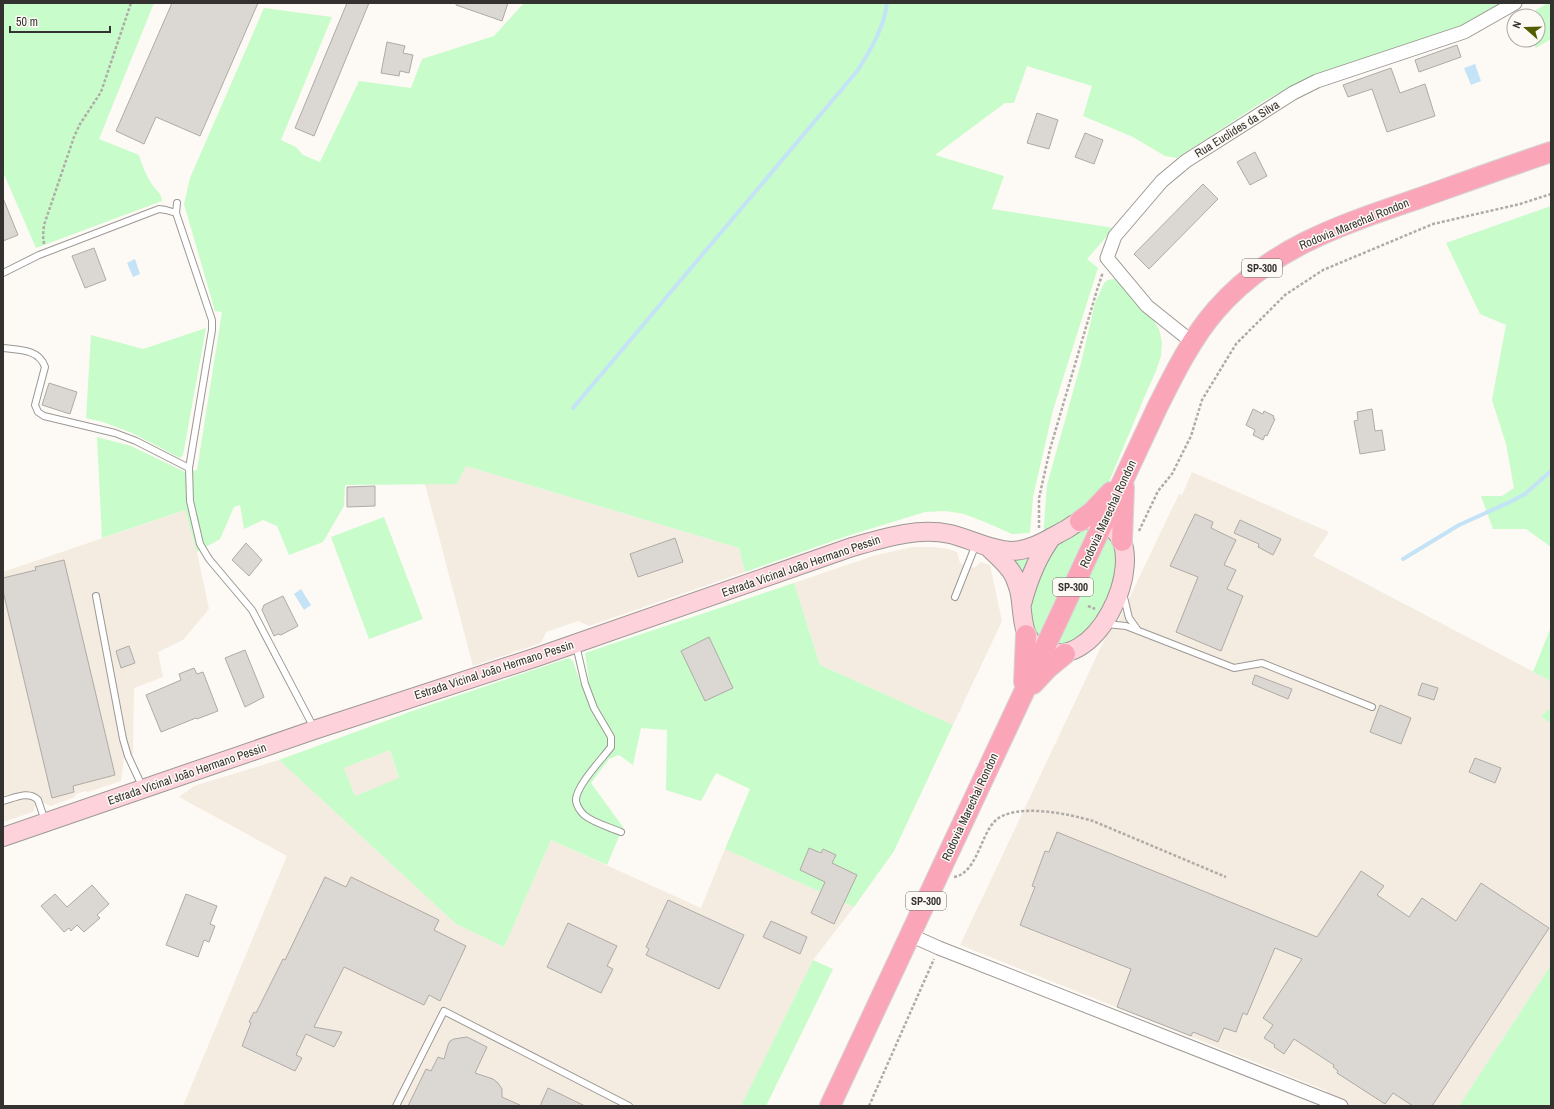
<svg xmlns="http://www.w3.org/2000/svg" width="1554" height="1109" viewBox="0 0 1554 1109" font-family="'Archivo Narrow',sans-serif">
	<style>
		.built { fill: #f5ece1 }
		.green { fill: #c8fcca; fill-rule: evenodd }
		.water { fill: #c4e3f7 }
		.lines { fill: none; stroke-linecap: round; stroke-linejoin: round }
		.stream { stroke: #c4e3f7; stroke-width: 4 }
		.building { fill: #dbd7d2; stroke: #aeaaa6 }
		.lane-casing { stroke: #9c9894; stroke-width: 8 }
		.street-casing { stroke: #9c9894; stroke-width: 15 }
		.secondary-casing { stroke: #9c9894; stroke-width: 20 }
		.primary-casing { stroke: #d6d6d6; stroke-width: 22 }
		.path { stroke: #afaca8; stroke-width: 2.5; stroke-dasharray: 3 2; stroke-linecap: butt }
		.lane { stroke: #fff; stroke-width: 6 }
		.street { stroke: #fff; stroke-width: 13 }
		.secondary { stroke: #fdd2db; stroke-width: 18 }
		.primary { stroke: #faa6b8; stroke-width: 20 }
		.labels { text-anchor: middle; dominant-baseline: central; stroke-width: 3; stroke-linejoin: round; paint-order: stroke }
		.shield { fill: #fdf9f4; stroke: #706e6b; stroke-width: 1 }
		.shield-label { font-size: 11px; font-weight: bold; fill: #333230 }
		.street-label { font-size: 12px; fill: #333230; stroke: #fdf9f4 }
	</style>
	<rect width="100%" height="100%" fill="#fdf9f4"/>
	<path class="built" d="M466,466L739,548L745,572L589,626L578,621L546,632L541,643L473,666L425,484H457Z
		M1192,472L1329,532L1313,556L1551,681V707L1541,716L1551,724V965L1459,1106H1322L1327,1091L960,945L1109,630L1115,628L1179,494L1182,495Z
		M185,510L197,552L209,609L183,640L158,652L163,677L134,688L133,755L124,757L121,781L88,792L85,791L76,794L75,797L51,806L43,803L35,806L33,812L3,822V572Z
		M912,547H935L948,549L957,552L960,563L974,568L981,562L990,565L1002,621L953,725L820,665L794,583L873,556Z
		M390,750L399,779L355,796L344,768Z
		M279,760L456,924L504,947L551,840L701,908L725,849L854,907L813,960L741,1106H183L287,856L179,797L194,786Z"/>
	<path class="green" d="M3,3H154L99,139L139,155C142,166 147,178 154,187C159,193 161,194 162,201L36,248L3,172Z
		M520,3H1504L1455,30L1313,75L1264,101L1177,158L1165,156L1133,137L1083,116L1092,86L1027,66L1014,103H1005L935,155L1004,176L992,209L1114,228L1087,259L1098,268L1053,410L1033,497L1030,533L1012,534L985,522L964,514L946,511L925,512L847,536L745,572L739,548L466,466L457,484L345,485L344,506L323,542L289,555L277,526L263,520L244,529L240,505L234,507L220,539L197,552L185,510L102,538L97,437L131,446L185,472L197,470L222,312L215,311L184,204L190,178L264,8L332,17L281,140L296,147L303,155L320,162L359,81L411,88L422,59L494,36L523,4Z
		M1548,3H1551V39L1536,48L1531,40H1538V16H1526Z
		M1551,206V547L1526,529H1493L1481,496H1502L1514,488L1506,444L1492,400L1506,325L1480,314L1446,243Z
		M1114,279L1119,280L1153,319L1159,329L1162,342L1161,356L1156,371L1146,393L1106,489L1043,538L1047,485L1081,363L1095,303L1104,283L1108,280Z
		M206,328L183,455L180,458L132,433L103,422L86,418L91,335L143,349Z
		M384,517L423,619L369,639L331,537Z
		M1081,526L1112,536L1121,562L1097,628L1070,647L1035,637L1010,563L1015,555Z
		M794,583L820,665L953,725L894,851L854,907L725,849L750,789L716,773L701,801L666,790L667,730L641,728L633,765L619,755L609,759L591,783L623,827L607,865L551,840L504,947L456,924L279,760L418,709L569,658L573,661L581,685L589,682L585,653ZM390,750L399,778L355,796L344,768Z
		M1551,627V681L1533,672Z
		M1551,707V724L1541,716Z
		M813,960L833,969L766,1106H741Z
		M1551,965V1106H1459Z"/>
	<path class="water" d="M1475,64L1481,81L1471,85L1464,68Z
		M135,259L140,274L133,277L127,263Z
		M301,589L311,605L304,610L294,594Z"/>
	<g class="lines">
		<path class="stream" d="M573,408L858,70C871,49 884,28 887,3
			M1403,559L1459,525L1510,502L1525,494L1551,471"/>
	</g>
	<path class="building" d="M172,3H258L200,136L156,117L144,144L116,131Z
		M347,3H369L314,136L295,128Z
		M456,3H508L502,21L456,5Z
		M387,42L405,46L403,53L413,55L409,73L400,71L399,76L381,73Z
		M1457,45L1461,57L1419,72L1415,60Z
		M1391,68L1400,93L1425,84L1435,116L1387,132L1372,89L1348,97L1343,85Z
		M1037,113L1058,120L1049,149L1027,143Z
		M1085,133L1103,140L1094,164L1075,157Z
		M1255,152L1267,176L1250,185L1237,162Z
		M1203,184L1218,199L1149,269L1134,254Z
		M3,198L18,235L3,241Z
		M94,248L106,280L85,288L72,256Z
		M49,383L77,392L70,414L42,405Z
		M1253,409L1263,414L1264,411L1274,416L1273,418L1275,419L1267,436L1265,435L1263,440L1253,435L1255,430L1246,425Z
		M1372,409L1375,431L1382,430L1385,450L1360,454L1354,421L1358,420L1357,412Z
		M375,486V506L347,507V487Z
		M1195,514L1213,522L1211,528L1236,540L1224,565L1236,570L1227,589L1243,596L1221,651L1176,632L1198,577L1170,566Z
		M1240,520L1281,539L1273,555L1258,547L1259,544L1234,533Z
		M675,538L683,562L638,577L630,554Z
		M246,543L262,560L249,576L232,560Z
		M64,560L115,775L73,786L74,792L52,798L3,591V578L36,570L35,567Z
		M283,596L298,626L281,635L278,634L274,636L262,610L264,605Z
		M709,637L733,688L705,701L681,651Z
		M129,646L135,663L121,668L116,651Z
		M245,650L264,697L245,707L225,658Z
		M194,668L197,674L203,672L218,711L197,719L196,718L161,732L146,695L181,680L179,674Z
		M1255,675L1292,689L1288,699L1252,684Z
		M1422,683L1438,688L1434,700L1418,695Z
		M1380,705L1411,718L1401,744L1370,732Z
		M1475,758L1501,768L1495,783L1469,772Z
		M1057,832L1317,937L1361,871L1384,886L1377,895L1409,917L1422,898L1456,921L1481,883L1549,928L1432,1106H1413L1393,1093L1385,1104L1337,1073L1338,1071L1333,1067L1334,1065L1294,1039L1284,1054L1274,1047L1275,1045L1264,1038L1273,1025L1263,1018L1302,959L1275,948L1247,1015L1243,1013L1236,1032L1224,1028L1218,1042L1193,1032L1191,1036L1117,1007L1131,969L1020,925L1035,887L1032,886L1045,851L1049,852Z
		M809,848L821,853L823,849L836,855L832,863L857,875L834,924L811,913L825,882L800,870Z
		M325,877L346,887L351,877L439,920L434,930L466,946L440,1001L429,995L424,1005L344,967L314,1027L342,1032L334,1047L306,1034L296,1055L302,1058L295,1071L242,1046L251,1023L249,1022L254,1012L256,1013L283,959L285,960Z
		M92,885L109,904L97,915L100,918L84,932L77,925L71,931L69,928L64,932L41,906L55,894L67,907Z
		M186,894L217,906L210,924L215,926L209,942L204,940L198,957L166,945Z
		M668,900L744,935L719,989L646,955L649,949L646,947Z
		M771,921L807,937L800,954L763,937Z
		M568,923L617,946L607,966L613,969L601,993L547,967Z
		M467,1037L487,1047L475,1073L493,1079L498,1083L502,1089V1097L522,1106H408L426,1069L431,1071L438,1057L444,1059L448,1045L450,1041L454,1039Z
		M548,1088L585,1106H540Z"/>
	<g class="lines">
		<g class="lane-casing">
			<path id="lane" d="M177,203L176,213L212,320V330L189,468L190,501L200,544L209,559L252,610L314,728
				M3,273L39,255L159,209L166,210L176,213
				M3,348C19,350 39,349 45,367L35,405L38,412L44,416L115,433L136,441L189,468
				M1123,593L1129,618L1137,629
				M96,596L123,739L128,756L143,788
				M955,597L976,544
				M1106,624L1126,626L1234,668L1262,663L1372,707
				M576,645L585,684L594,708L611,737V747C602,759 575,787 576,801C577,806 581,812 584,815C594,823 609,827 621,832
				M3,801C14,798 29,790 38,800L45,821
				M396,1106L444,1011L629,1106"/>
		</g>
		<g class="street-casing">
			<path id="street" d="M1192,342L1147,306L1107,258L1115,236L1162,181L1186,161L1293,93L1317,81L1464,32L1515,3
				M910,935L939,948L1341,1106"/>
		</g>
		<g class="secondary-casing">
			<path id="secondary" d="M1022,604C1028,581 1038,556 1052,537
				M3,837L314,730L537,657L852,547C884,538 917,527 950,534C971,539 989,550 1011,551C1031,551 1050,538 1067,529C1071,526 1076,523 1080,521C1091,517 1106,523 1114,530C1149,560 1094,680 1039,648C1019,637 1024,609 1019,590C1018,586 1016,581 1014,576C1008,564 997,556 988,547"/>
		</g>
		<g class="primary-casing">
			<path id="primary" d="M1080,521L1092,512L1111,492
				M1122,541L1124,487
				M1024,682L1026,635
				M1033,684L1048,668L1065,654
				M830,1106L1157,408C1174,374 1191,339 1216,310C1271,247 1341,225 1417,199C1462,183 1506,167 1551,152"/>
		</g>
		<path class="path" d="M44,244L43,236L44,225L74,137L80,124L101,92L131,3
			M1039,528V498L1050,449L1097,290L1103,272
			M1139,531L1158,491L1172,474L1191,436L1202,400L1236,344L1285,295L1323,270L1433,224L1520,204L1551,194
			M1088,606L1095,609
			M954,877C977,873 980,836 995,821C1015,802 1069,814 1093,821L1226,877
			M869,1106L934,959"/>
		<use href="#lane" class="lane"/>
		<use href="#street" class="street"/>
		<use href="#secondary" class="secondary"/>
		<use href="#primary" class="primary"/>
	</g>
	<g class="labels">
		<g class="shield">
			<rect x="1242" y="259" width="40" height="18" rx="3"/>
			<rect x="1053" y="578" width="40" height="18" rx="3"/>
			<rect x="906" y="892" width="40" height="18" rx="3"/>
		</g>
		<g class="shield-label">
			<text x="1262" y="268">SP-300</text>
			<text x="1073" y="587">SP-300</text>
			<text x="926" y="901">SP-300</text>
		</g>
		<g class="street-label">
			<text transform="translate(1237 129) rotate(-32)">Rua Euclides da Silva</text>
			<text transform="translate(1354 224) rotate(-22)">Rodovia Marechal Rondon</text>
			<text transform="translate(1108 514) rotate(-65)">Rodovia Marechal Rondon</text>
			<text transform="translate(801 566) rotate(-19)">Estrada Vicinal João Hermano Pessin</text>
			<text transform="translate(494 670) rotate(-18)">Estrada Vicinal João Hermano Pessin</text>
			<text transform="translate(187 774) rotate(-19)">Estrada Vicinal João Hermano Pessin</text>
			<text transform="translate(970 807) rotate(-65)">Rodovia Marechal Rondon</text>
		</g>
	</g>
	<rect width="1554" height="1109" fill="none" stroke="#333230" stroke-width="8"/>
	<g transform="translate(1526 28) rotate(290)"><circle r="19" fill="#fdf9f4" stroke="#aca9a6"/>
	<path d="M0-3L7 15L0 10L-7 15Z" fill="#505e00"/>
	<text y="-6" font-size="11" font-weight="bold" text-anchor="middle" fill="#333230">N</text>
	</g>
	<path d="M10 26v6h100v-6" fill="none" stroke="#333230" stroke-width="2"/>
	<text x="16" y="26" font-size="12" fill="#333230" stroke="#fdf9f4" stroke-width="3" paint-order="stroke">50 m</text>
</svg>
